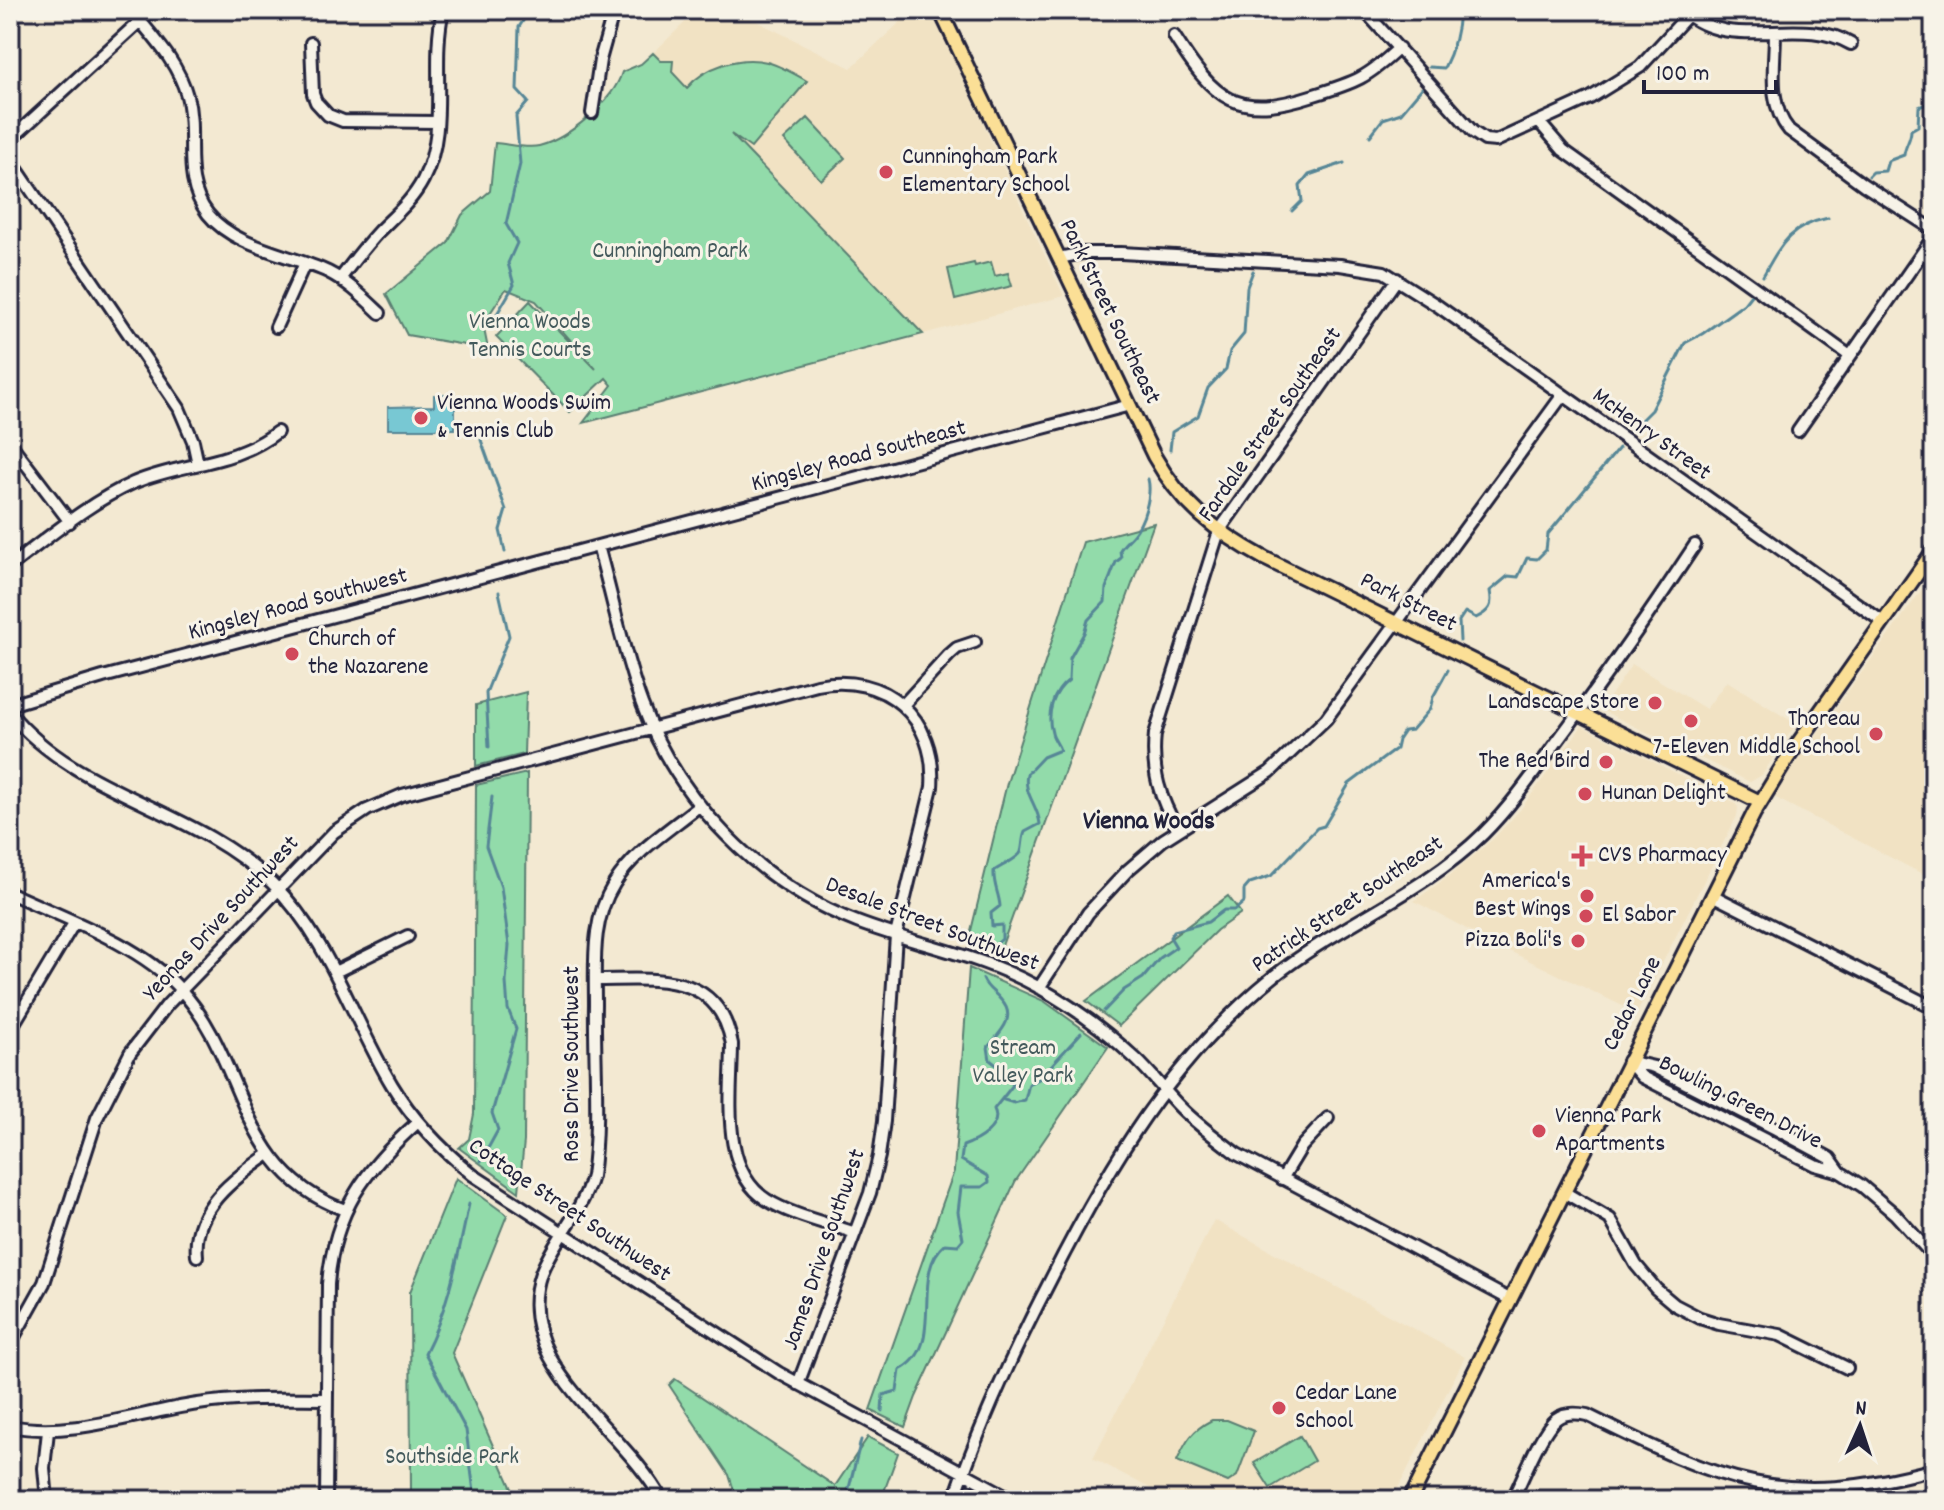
<svg xmlns="http://www.w3.org/2000/svg" width="1944" height="1510" viewBox="0 0 1944 1510" font-family="Dekko,sans-serif">
	<style>
		.built { fill: #f1e2c3 }
		.green { fill: #92dbaa; stroke: #5a7e72; stroke-width: 2 }
		.water { fill: #78c8d3; stroke: #568696; stroke-width: 2 }
		.lines { fill: none; stroke-linecap: round; stroke-linejoin: round }
		.stream { stroke: #568696; stroke-width: 3 }
		.minor-casing { stroke: #22223b; stroke-width: 16 }
		.major-casing { stroke: #22223b; stroke-width: 18 }
		.minor { stroke: #f7f3e8; stroke-width: 10 }
		.major { stroke: #fbdf96; stroke-width: 12 }
		.poi-dot { fill: #d1495b; stroke: #f7f3e8; stroke-width: 3 }
		.labels { text-anchor: middle; dominant-baseline: central; stroke-width: 6; stroke-linejoin: round; paint-order: stroke }
		.poi-label { font-size: 24px; fill: #22223b; stroke: #f7f3e8; text-anchor: start }
		.park-label { font-size: 24px; fill: #445a5c; stroke: #f7f3e8 }
		.street-label { font-size: 24px; fill: #22223b; stroke: #f7f3e8 }
		.neighbourhood-label { font-size: 26px; font-weight: bold; fill: #22223b; stroke: #f7f3e8 }
	</style>
	<rect width="100%" height="100%" fill="#f3e9d2"/>
	<filter id="ink" filterUnits="userSpaceOnUse"><feTurbulence type="fractalNoise" baseFrequency=".0125" numOctaves="2"/><feDisplacementMap in="SourceGraphic" scale="16" xChannelSelector="R" yChannelSelector="G"/><feConvolveMatrix kernelMatrix="1 2 1 2 8 2 1 2 1" color-interpolation-filters="sRGB"/></filter>
	<g filter="url(#ink)">
		<path class="built" d="M698,10H734L851,68L913,10H933L1001,163L1064,296L923,334L653,53Z
			M1934,573V880L1772,796Z
			M1632,664L1706,709L1727,681L1796,724L1762,775L1750,782L1601,710Z
			M1582,726L1734,802L1738,807L1737,816L1637,1013L1493,943L1414,901L1456,871L1494,838L1520,810Z
			M1214,1220L1465,1357L1392,1500H1172L1093,1458Z"/>
		<path class="green" d="M653,53L661,61H673L672,72L687,88C704,67 740,55 767,62C781,66 795,74 807,81L751,148L731,134L923,334L583,423L612,385L606,378L570,412L496,337L530,301L596,369L536,301L506,289L483,324L488,349L407,335L386,294L448,243L462,215L490,191L495,143C508,144 527,149 539,146C568,139 614,100 622,72L641,64Z
			M808,118L845,158L821,180L784,140Z
			M991,262L995,276L1008,273L1012,286L955,300L948,269L974,263L975,266Z
			M1154,523L999,954L968,943L1007,783L1083,542Z
			M526,692L524,754L476,766V705Z
			M527,773L524,1141L519,1192L459,1148L469,1139L474,1114L476,785Z
			M1228,896L1241,913L1217,930L1119,1026L1086,1001Z
			M969,968L1044,1001L1108,1047L1015,1182L916,1397L905,1427L870,1410L954,1171Z
			M456,1178L507,1215L452,1353L517,1500H413L411,1495L410,1292Z
			M675,1379L835,1486L868,1437L898,1453L881,1500H737L729,1475L669,1385Z
			M1212,1420H1227L1254,1431L1237,1476L1228,1482L1177,1461C1186,1441 1192,1430 1212,1420Z
			M1300,1436L1314,1461L1270,1488L1254,1463Z"/>
		<path class="water" d="M434,395H455V429H388V407L434,406Z"/>
		<g class="lines">
			<path class="stream" d="M1429,67L1444,68C1454,49 1458,32 1459,10
				M1370,136L1383,119L1401,113L1422,88
				M1869,176L1873,172L1885,171L1888,161L1904,155C1905,145 1911,140 1911,130L1918,126L1919,107L1929,103V80L1934,79
				M1292,211L1302,201L1300,186L1309,175L1344,163
				M1763,276C1781,244 1790,226 1828,218
				M494,319L514,285L508,263L517,243L506,224L520,164L516,116L528,102L517,90L519,27L530,10
				M1631,430L1651,410L1685,343L1702,334L1744,304L1751,295
				M481,440L506,510L500,530L505,552
				M1170,450L1172,432L1198,416L1208,388L1226,369L1230,351L1244,334L1247,287L1253,271
				M1460,641L1459,621L1465,612L1476,618C1490,611 1493,606 1490,591L1508,576L1518,577L1527,558L1537,559L1546,550L1548,534L1619,448
				M489,747L486,693L509,636L499,592
				M992,948L1002,939V925L992,926L991,913L1000,906C999,893 993,885 994,871C1001,866 1019,858 1021,852C1023,846 1022,839 1025,832L1040,824C1038,805 1023,794 1027,774L1043,757L1060,750C1058,743 1053,739 1052,733C1046,713 1053,692 1069,680L1070,658L1084,633L1088,620L1105,602L1106,588L1116,562L1121,558L1120,550C1124,543 1129,540 1133,535C1144,522 1152,495 1148,479
				M1104,1011L1124,990L1143,978L1160,958L1176,947L1170,937L1174,931L1208,922L1224,910H1235L1244,902V890L1250,883L1271,876L1317,828L1324,826L1349,784L1396,749L1398,740L1404,731L1412,730L1430,709L1433,697L1448,670
				M1004,1100L1014,1103L1025,1100L1029,1084L1039,1079L1081,1033
				M481,1161L498,1130L492,1113L516,1029L508,1009L506,982L509,945L501,887L486,846L492,797
				M469,1204C458,1255 449,1307 425,1353L466,1430L475,1500
				M882,1411L883,1395L897,1391L900,1370C948,1346 908,1275 945,1244L958,1245L963,1239L958,1212L961,1187H982L989,1182L988,1176L961,1160L963,1146C977,1141 1003,1127 994,1109L1013,1085L1009,1075L990,1060L988,1047C999,1033 1018,1018 1001,1000C995,992 987,989 983,979
				M846,1500L861,1440"/>
			<g class="minor-casing">
				<path id="minor" d="M131,10C153,37 178,62 187,96C198,137 180,178 208,214C235,248 290,254 328,272C348,282 364,298 380,313
					M1364,10L1473,132L1485,140L1496,141L1590,98L1640,67L1688,15
					M1682,10C1733,55 1798,13 1851,44
					M1775,33C1775,65 1767,104 1789,130L1864,185L1934,230
					M1174,36C1215,101 1237,120 1314,95C1356,82 1367,78 1399,48
					M311,43L313,94L316,102L328,115L343,121L437,122
					M592,113L600,60L614,10
					M1539,122L1563,150L1850,356
					M10,140L152,10
					M10,159L179,408L193,441L198,464
					M1059,258L1083,253H1121L1340,265L1384,272L1438,306L1883,622
					M340,279C352,263 365,246 379,231C395,215 412,201 423,180C450,128 430,65 443,10
					M276,327L305,263
					M1798,431L1934,236
					M10,443L70,522
					M598,546C613,599 623,653 642,704C678,801 760,885 857,922C917,945 981,955 1038,987C1074,1007 1106,1031 1136,1059C1152,1074 1165,1092 1181,1108C1198,1125 1217,1139 1237,1154L1511,1300
					M10,566C49,537 88,503 133,483C182,462 233,466 277,432
					M10,705L103,677L1130,405
					M903,705L949,655L957,648L975,642
					M10,713C79,797 193,806 272,883C330,940 351,1017 392,1085C413,1120 441,1149 473,1175L779,1373L1014,1500
					M1178,830C1160,799 1151,771 1155,734L1219,531L1397,279
					M10,893C64,918 139,944 179,988C248,1061 235,1171 345,1210
					M1712,895L1934,1008
					M335,972L408,936
					M595,980C653,980 718,969 732,1044C732,1093 719,1170 767,1200C793,1216 827,1223 855,1233
					M1039,988L1088,913L1128,870L1163,840L1270,772L1326,719L1562,396
					M10,1030L74,923
					M1628,1061L1642,1077L1815,1165L1840,1172L1862,1186L1895,1214L1934,1257
					M1628,1061L1654,1067L1776,1129L1830,1158L1840,1172
					M1282,1179L1302,1146L1328,1118
					M1564,1192L1610,1219L1636,1265L1656,1289L1675,1305L1700,1318L1719,1324L1780,1335L1847,1368
					M197,1256C192,1208 234,1179 269,1154
					M10,1344L44,1283L97,1118L130,1053L167,1005L334,832L367,810L402,795L817,685C885,672 937,717 932,787L896,935L884,1121L879,1156L870,1193L798,1384
					M10,1426C73,1438 136,1413 198,1404C241,1397 284,1399 327,1399
					M47,1500L44,1468L48,1431
					M326,1500L328,1284C334,1211 365,1169 418,1122
					M662,1500C624,1428 509,1364 541,1273C554,1239 582,1213 592,1176C600,1121 594,1059 595,1004C595,962 591,921 614,884C634,851 671,829 700,805
					M954,1500C980,1424 1014,1350 1051,1279C1110,1163 1171,1060 1273,977C1339,924 1422,894 1483,834C1515,802 1540,764 1567,728C1612,668 1654,607 1695,545
					M1512,1500C1522,1481 1541,1431 1556,1419C1565,1412 1577,1413 1587,1415C1720,1481 1783,1510 1934,1469"/>
			</g>
			<g class="major-casing">
				<path id="major" d="M940,10L1154,456C1181,504 1216,532 1264,558L1760,802
					M1410,1500L1754,813L1787,759L1934,550"/>
			</g>
			<use href="#minor" class="minor"/>
			<use href="#major" class="major"/>
		</g>
	</g>
	<g class="poi-dot">
		<circle cx="886" cy="172" r="8"/>
		<circle cx="421" cy="418" r="8"/>
		<circle cx="292" cy="654" r="8"/>
		<circle cx="1655" cy="703" r="8"/>
		<circle cx="1691" cy="721" r="8"/>
		<circle cx="1876" cy="734" r="8"/>
		<circle cx="1606" cy="762" r="8"/>
		<circle cx="1585" cy="794" r="8"/>
		<path d="M1578 844h8v8h8v8h-8v8h-8v-8h-8v-8h8z"/>
		<circle cx="1587" cy="896" r="8"/>
		<circle cx="1586" cy="916" r="8"/>
		<circle cx="1578" cy="941" r="8"/>
		<circle cx="1539" cy="1131" r="8"/>
		<circle cx="1279" cy="1408" r="8"/>
	</g>
	<g class="labels">
		<g class="poi-label">
			<text x="902" y="158">Cunningham Park<tspan x="902" dy="28">Elementary School</tspan></text>
			<text x="437" y="404">Vienna Woods Swim<tspan x="437" dy="28">&amp; Tennis Club</tspan></text>
			<text x="308" y="640">Church of<tspan x="308" dy="28">the Nazarene</tspan></text>
			<text x="1639" y="703" text-anchor="end">Landscape Store</text>
			<text x="1860" y="720" text-anchor="end">Thoreau<tspan x="1860" dy="28">Middle School</tspan></text>
			<text x="1691" y="748" text-anchor="middle">7-Eleven</text>
			<text x="1590" y="762" text-anchor="end">The Red Bird</text>
			<text x="1601" y="794">Hunan Delight</text>
			<text x="1598" y="856">CVS Pharmacy</text>
			<text x="1571" y="882" text-anchor="end">America's<tspan x="1571" dy="28">Best Wings</tspan></text>
			<text x="1602" y="916">El Sabor</text>
			<text x="1562" y="941" text-anchor="end">Pizza Boli's</text>
			<text x="1555" y="1117">Vienna Park<tspan x="1555" dy="28">Apartments</tspan></text>
			<text x="1295" y="1394">Cedar Lane<tspan x="1295" dy="28">School</tspan></text>
		</g>
		<g class="park-label">
			<text x="670" y="252">Cunningham Park</text>
			<text x="530" y="323">Vienna Woods<tspan x="530" dy="28">Tennis Courts</tspan></text>
			<text x="1023" y="1049">Stream<tspan x="1023" dy="28">Valley Park</tspan></text>
			<text x="452" y="1458">Southside Park</text>
		</g>
		<g class="street-label">
			<text transform="translate(1109 312) rotate(64)">Park Street Southeast</text>
			<text transform="translate(1271 425) rotate(-55)">Fardale Street Southeast</text>
			<text transform="translate(1651 435) rotate(36)">McHenry Street</text>
			<text transform="translate(859 457) rotate(-15)">Kingsley Road Southeast</text>
			<text transform="translate(1408 603) rotate(27)">Park Street</text>
			<text transform="translate(298 605) rotate(-15)">Kingsley Road Southwest</text>
			<text transform="translate(1348 905) rotate(-34)">Patrick Street Southeast</text>
			<text transform="translate(222 919) rotate(-47)">Yeonas Drive Southwest</text>
			<text transform="translate(932 925) rotate(21)">Desale Street Southwest</text>
			<text transform="translate(1633 1004) rotate(-63)">Cedar Lane</text>
			<text transform="translate(573 1064) rotate(-90)">Ross Drive Southwest</text>
			<text transform="translate(1740 1103) rotate(27)">Bowling Green Drive</text>
			<text transform="translate(569 1211) rotate(34)">Cottage Street Southwest</text>
			<text transform="translate(825 1250) rotate(-71)">James Drive Southwest</text>
		</g>
		<g class="neighbourhood-label">
			<text x="1149" y="822">Vienna Woods</text>
		</g>
	</g>
	<rect width="1944" height="1510" fill="none" stroke="#f7f3e8" stroke-width="40"/>
	<rect x="20" y="20" width="1904" height="1470" fill="none" stroke="#22223b" stroke-width="3" filter="url(#ink)"/>
	<g transform="translate(1860 1426) rotate(3)" stroke="#f7f3e8" stroke-width="6" paint-order="stroke">
	<path d="M0-6L14 30L0 20L-14 30Z" fill="#22223b"/>
	<text y="-12" font-size="22" font-weight="bold" text-anchor="middle" fill="#22223b">N</text>
	</g>
	<path d="M1644 80v12h132v-12" fill="none" stroke="#22223b" stroke-width="4"/>
	<text x="1656" y="80" font-size="24" fill="#22223b" stroke="#f7f3e8" stroke-width="6" paint-order="stroke">100 m</text>
</svg>
